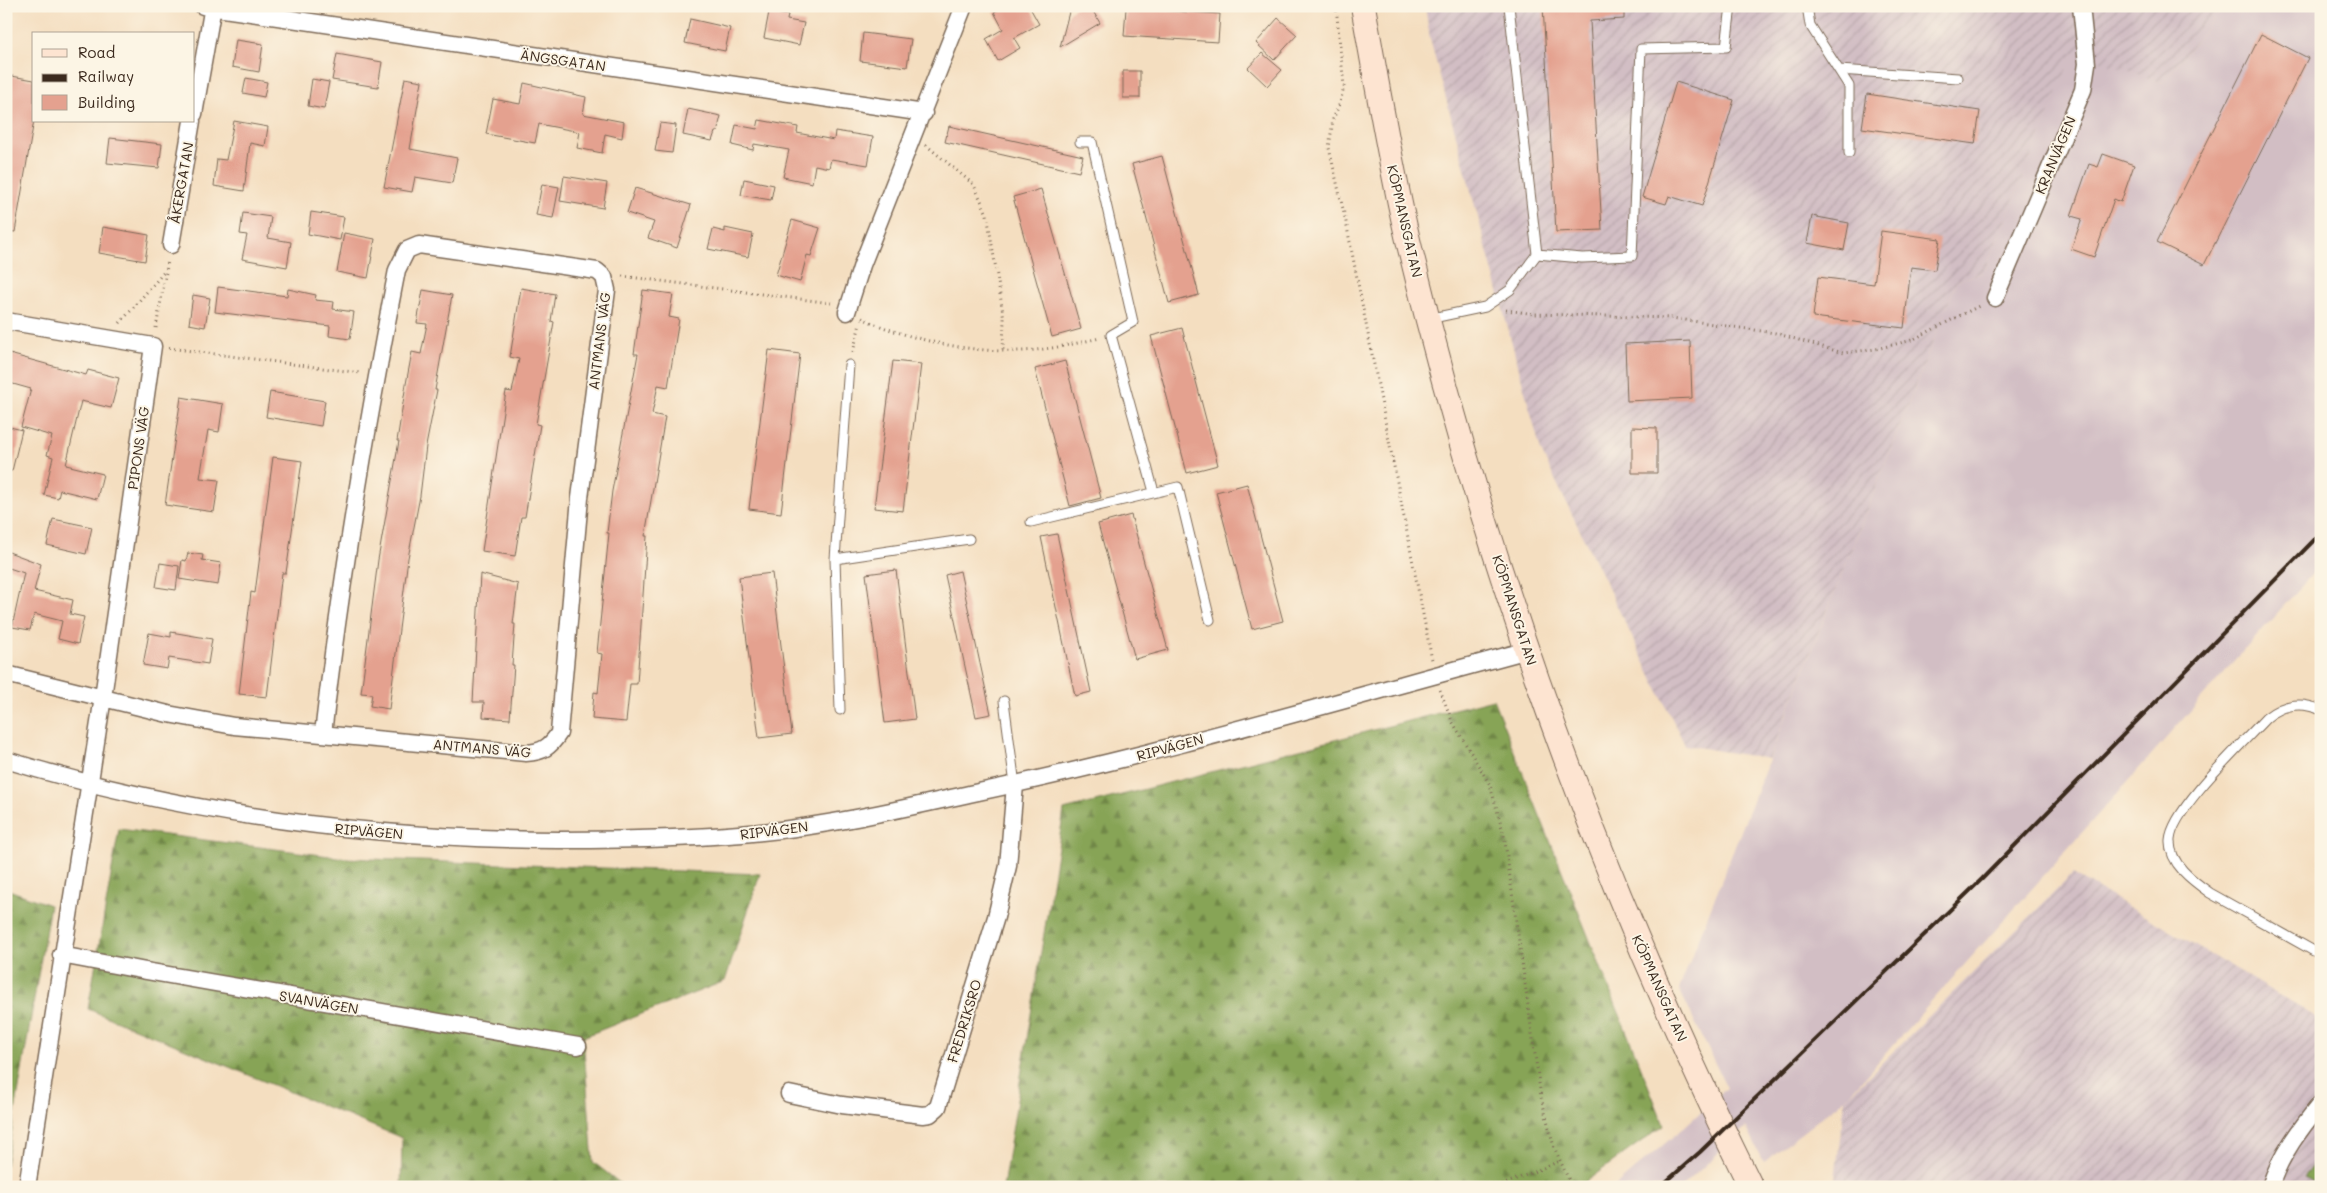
<svg xmlns="http://www.w3.org/2000/svg" width="2327" height="1193" viewBox="0 0 2327 1193" font-family="Mali,sans-serif">
	<style>
		.industrial { fill: url(#industrial-furrows) }
		.railway { fill: #d2bec4 }
		.forest { fill: url(#forest-firs); stroke: #61673a }
		.building { fill: #e4a18f }
		.lines { fill: none; stroke-linecap: round; stroke-linejoin: round }
		.lane-casing { stroke: #7c6957; stroke-width: 11 }
		.street-casing { stroke: #7c6957; stroke-width: 19 }
		.secondary-casing { stroke: #7c6957; stroke-width: 26 }
		.path { stroke: #7c6957; stroke-width: 3; stroke-dasharray: 1 4; stroke-linecap: butt }
		.lane { stroke: #fff; stroke-width: 9 }
		.street { stroke: #fff; stroke-width: 16 }
		.secondary { stroke: #fde4d1; stroke-width: 24 }
		.rail { stroke: #3b2a1e; stroke-width: 4 }
		.labels { text-anchor: middle; dominant-baseline: central; stroke-width: 4; stroke-linejoin: round; paint-order: stroke }
		.street-label { font-size: 14px; fill: #3b2a1e; stroke: #fcf5e5 }
	</style>
	<defs>
		<pattern id="industrial-furrows" width="10" height="10" patternUnits="userSpaceOnUse" patternTransform="scale(1.25)"><rect width="10" height="10" fill="#d2bec4"/><path d="M-1 1l2-2M0 10L10 0M9 11l2-2" fill="none" stroke="#b5a3a8"/></pattern>
		<pattern id="forest-firs" width="22" height="20" patternUnits="userSpaceOnUse" patternTransform="scale(1.25)"><rect width="22" height="20" fill="#87a456"/><path d="M5 1l3.5 6h-7zM16 11l3.5 6h-7z" fill="#708647"/></pattern>
	</defs>
	<rect width="100%" height="100%" fill="#fcf5e5"/>
	<filter id="ink" filterUnits="userSpaceOnUse"><feTurbulence type="fractalNoise" baseFrequency=".02" numOctaves="2"/><feDisplacementMap in="SourceGraphic" scale="10" xChannelSelector="R" yChannelSelector="G"/><feConvolveMatrix kernelMatrix="1 2 1 2 8 2 1 2 1" color-interpolation-filters="sRGB"/></filter>
	<filter id="wash" filterUnits="userSpaceOnUse"><feTurbulence type="fractalNoise" baseFrequency=".0096" numOctaves="4" result="noise"/><feDisplacementMap in="SourceGraphic" scale="20" xChannelSelector="R" yChannelSelector="G"/><feGaussianBlur stdDeviation="1.12" result="paint"/><feColorMatrix in="noise" values="0 0 0 0 0 0 0 0 0 0 0 0 0 0 0 0 0 1.4 0 .05"/><feComposite in="paint" operator="in"/></filter>
	<g filter="url(#wash)">
		<rect width="100%" height="100%" fill="#f4dec0"/>
		<path class="industrial" d="M1425,6H2223L2163,83L2074,53L1984,272L1957,281L1769,759L1685,745L1541,451L1430,39Z
			M2073,874L2321,1020V1187H1834L1845,1099Z"/>
		<path class="railway" d="M2223,6H2321V564L1845,1099L1764,1162L1746,1127L1682,1187H1614L1683,1128L1727,1088L1679,989L1957,281L1984,272L2074,52L2163,83Z"/>
		<path class="forest" d="M1493,699L1664,1125L1578,1187H1003L1064,810Z
			M119,829L345,858L760,874L725,981L583,1037L593,1162L625,1187H401L402,1138L88,1009Z
			M6,889L50,905L6,1165Z
			M2321,1155V1185L2303,1177Z"/>
		<g id="blocks">
			<path class="building" d="M1004,6H1029L1039,24L1014,38L1020,48L998,61L986,39L1003,29L994,12Z
				M1078,6H1090L1100,23L1060,47L1069,12Z
				M1543,6H1624V19L1590,21L1602,230L1556,232Z
				M1126,8L1220,14L1218,42L1124,36Z
				M769,12L788,15L787,20L804,23L799,45L764,38Z
				M1278,18L1297,35L1274,60L1256,43Z
				M690,19L730,28L725,51L685,43Z
				M863,33L911,39L907,67L860,61Z
				M2261,34L2308,58L2204,265L2157,242Z
				M236,40L263,44L259,72L232,67Z
				M1262,53L1282,70L1267,86L1248,68Z
				M337,54L382,62L378,87L332,80Z
				M1123,71H1140V98H1123Z
				M6,75L34,80V120L15,232L6,231Z
				M246,78L267,82L264,97L243,93Z
				M405,78L422,81L410,149L457,158L452,183L415,177L412,192L384,187Z
				M312,79L329,82L324,109L308,106Z
				M1676,82L1734,100L1702,206L1669,196L1666,204L1642,197Z
				M524,83L586,97L583,114L624,122L622,138L605,134L602,153L577,148L580,132L539,124L535,143L486,134L493,99L520,104Z
				M1867,94L1980,111L1975,144L1862,128Z
				M688,109L721,116L717,132H715L712,141L683,135Z
				M759,120L798,127L797,133L834,140L835,131L873,137L868,165L831,159L829,168L815,165L812,183L783,177L789,150L754,144L753,150L732,145L736,125L757,129Z
				M234,121L268,127L265,146L250,143L244,191L214,186L217,159L226,160Z
				M660,123L676,125L672,153L655,151Z
				M949,126L1083,156L1079,172L945,142Z
				M110,138L162,144L159,168L107,163Z
				M2103,154L2134,165L2121,202L2114,199L2094,257L2071,249L2082,219L2071,216L2089,164L2098,167Z
				M1162,156L1199,295L1169,303L1132,164Z
				M564,176L607,183L603,208L560,201Z
				M744,179L774,185L771,200L741,195Z
				M542,184L559,187L553,218L536,215Z
				M635,188L691,205L677,248L648,238L654,222L627,213Z
				M1041,189L1081,329L1052,337L1013,197Z
				M311,212L344,217L340,240L308,234Z
				M243,213L271,217L268,238L291,242L287,267L242,259L247,235L240,234Z
				M1812,216L1849,223L1844,250L1807,243Z
				M792,220L820,228L811,256L807,255L800,282L776,275Z
				M103,227L149,235L145,261L99,253Z
				M725,228L753,234L748,257L708,249L713,229L725,232Z
				M1881,231L1940,239L1935,270L1911,267L1904,328L1813,317L1818,277L1874,284Z
				M344,233L375,239L368,278L337,272Z
				M218,287L287,296L288,289L316,295L315,300L334,302L333,309L354,312L350,339L329,336L330,326L215,312Z
				M521,288L555,294L551,321L554,322L536,424L540,425L525,517H521L515,556L482,551L506,391L512,392L519,359L510,357Z
				M423,290L452,295L435,390H437L426,446L420,496L408,558L389,709L370,706L372,694L361,693L378,560L399,441H397L406,384L412,352L421,354L427,324L417,323Z
				M643,290L673,294L669,317L679,319L668,387L658,385L652,414L665,417L645,536H647L637,684H630L626,722L592,719L594,692L598,693L602,654L597,653L609,533H607L612,491L638,354H634Z
				M193,295L210,298L205,327L189,324Z
				M1182,328L1218,465L1187,473L1151,336Z
				M1690,341L1692,398L1627,401L1625,344Z
				M769,350L800,354L781,513L749,509Z
				M6,353L86,375L88,370L119,378L111,408L81,401L66,465L103,474L97,499L60,490L58,498L44,495L53,457L47,455L52,436L21,427L31,389L6,382Z
				M893,361L921,364L903,511L874,508Z
				M1065,361L1101,498L1070,506L1035,369Z
				M270,392L325,401L321,426L266,417Z
				M181,397L223,404L219,432L208,430L200,478L219,480L214,512L165,505Z
				M6,426L22,430L12,471H6Z
				M1632,427L1657,428V473H1632Z
				M273,457L302,461L286,573H282L267,697L239,694L251,592L255,593Z
				M1247,484L1283,621L1252,629L1216,492Z
				M1131,515L1168,650L1135,659L1098,524Z
				M53,519L92,527L86,554L47,545Z
				M1057,534L1091,692L1075,696L1041,537Z
				M6,551L41,564L34,591L73,600L70,614L84,617L78,644L58,639L62,621L34,614L30,630L12,627L24,573L6,567Z
				M188,553L203,555L202,560L221,563L218,585L179,579L182,560L186,561Z
				M160,563L179,566L176,590L156,587Z
				M896,570L915,719L885,723L866,574Z
				M960,571L991,714L976,717L945,575Z
				M772,573L792,734L759,738L739,577Z
				M480,574L518,584L513,624H515L512,665H514L510,719L483,717L484,702H473Z
				M171,632L212,639L208,664L169,658L167,669L143,665L149,633L171,637Z"/>
		</g>
	</g>
	<g filter="url(#ink)">
		<use href="#blocks" fill-opacity="0" stroke="#7c6957" stroke-width="1"/>
		<g class="lines">
			<g class="lane-casing">
				<path id="lane" d="M1807,6L1810,25L1849,86V153
					M1839,70L1958,78
					M1080,142H1092L1133,322L1111,335L1154,492
					M1537,254L1582,258L1632,256L1641,49L1726,47L1731,6
					M1428,319L1485,307L1510,290L1537,254L1509,6
					M849,365L835,559L969,539
					M1031,522L1178,487L1210,620
					M835,559L840,710
					M1004,701L1015,785
					M2321,710C2301,701 2283,704 2266,718C2244,742 2172,809 2170,840C2169,864 2193,881 2210,893L2321,955"/>
			</g>
			<g class="street-casing">
				<path id="street" d="M203,6L924,113
					M194,114L213,6
					M171,245L192,121
					M1995,298L2083,90L2087,64L2081,6
					M847,312L862,265L964,6
					M6,321L153,346L103,697L27,1187
					M6,674L168,714L234,726L526,753C543,752 550,747 559,733L580,498L607,290L604,277L597,271L419,245L407,250L397,270C367,424 341,578 323,734
					M6,760C186,815 372,839 560,840C627,840 695,839 762,832C832,825 901,809 969,794C1157,755 1342,700 1528,650
					M61,955L146,971L578,1046
					M789,1094L842,1105L923,1115L930,1114L938,1107L996,917L1008,866L1015,785
					M2270,1187C2280,1155 2301,1128 2321,1103"/>
			</g>
			<g class="secondary-casing">
				<path id="secondary" d="M1363,6C1377,84 1390,163 1408,240C1486,567 1602,886 1751,1187"/>
			</g>
			<path class="path" d="M1336,6L1344,86L1340,103L1333,119L1329,148L1346,222L1432,660
				M926,145L974,185L987,214L1004,319L1003,351
				M622,276L831,303
				M1506,310L1535,314L1672,318L1775,333L1843,353L1876,349L1912,340L1981,305
				M862,318C912,342 988,357 1044,349C1062,347 1081,342 1100,338
				M120,323L165,271
				M156,328L168,261
				M169,348L361,373
				M853,352L860,324
				M1440,690L1452,721L1490,785L1504,835L1541,1097L1554,1147L1572,1187
				M1497,1187L1560,1161"/>
			<use href="#lane" class="lane"/>
			<use href="#street" class="street"/>
			<use href="#secondary" class="secondary"/>
			<path class="rail" d="M1660,1187L1700,1152L1982,879L2321,533"/>
		</g>
	</g>
	<g class="labels">
		<g class="street-label">
			<text transform="translate(563 60) rotate(8)">ÄNGSGATAN</text>
			<text transform="translate(2055 155) rotate(-67)">KRANVÄGEN</text>
			<text transform="translate(181 183) rotate(-80)">ÅKERGATAN</text>
			<text transform="translate(1405 221) rotate(77)">KÖPMANSGATAN</text>
			<text transform="translate(599 341) rotate(-83)">ANTMANS VÄG</text>
			<text transform="translate(138 448) rotate(-82)">PIPONS VÄG</text>
			<text transform="translate(1515 610) rotate(72)">KÖPMANSGATAN</text>
			<text transform="translate(1170 747) rotate(-15)">RIPVÄGEN</text>
			<text transform="translate(482 748) rotate(5)">ANTMANS VÄG</text>
			<text transform="translate(774 830) rotate(-7)">RIPVÄGEN</text>
			<text transform="translate(369 831) rotate(5)">RIPVÄGEN</text>
			<text transform="translate(1660 988) rotate(66)">KÖPMANSGATAN</text>
			<text transform="translate(319 1002) rotate(10)">SVANVÄGEN</text>
			<text transform="translate(964 1021) rotate(-73)">FREDRIKSRO</text>
		</g>
	</g>
	<rect width="2327" height="1193" fill="none" stroke="#fcf5e5" stroke-width="25"/>
	<rect x="32" y="32" width="162" height="90" fill="#fcf5e5" stroke="#afa495"/>
	<rect x="42" y="49" width="25" height="8" fill="#fde4d1" stroke="#afa495"/>
	<text x="78" y="58" font-size="15" fill="#3b2a1e">Road</text>
	<rect x="42" y="74" width="25" height="8" fill="#3b2a1e" stroke="#afa495"/>
	<text x="78" y="82" font-size="15" fill="#3b2a1e">Railway</text>
	<rect x="42" y="95" width="25" height="15" fill="#e4a18f" stroke="#afa495"/>
	<text x="78" y="108" font-size="15" fill="#3b2a1e">Building</text>
</svg>
